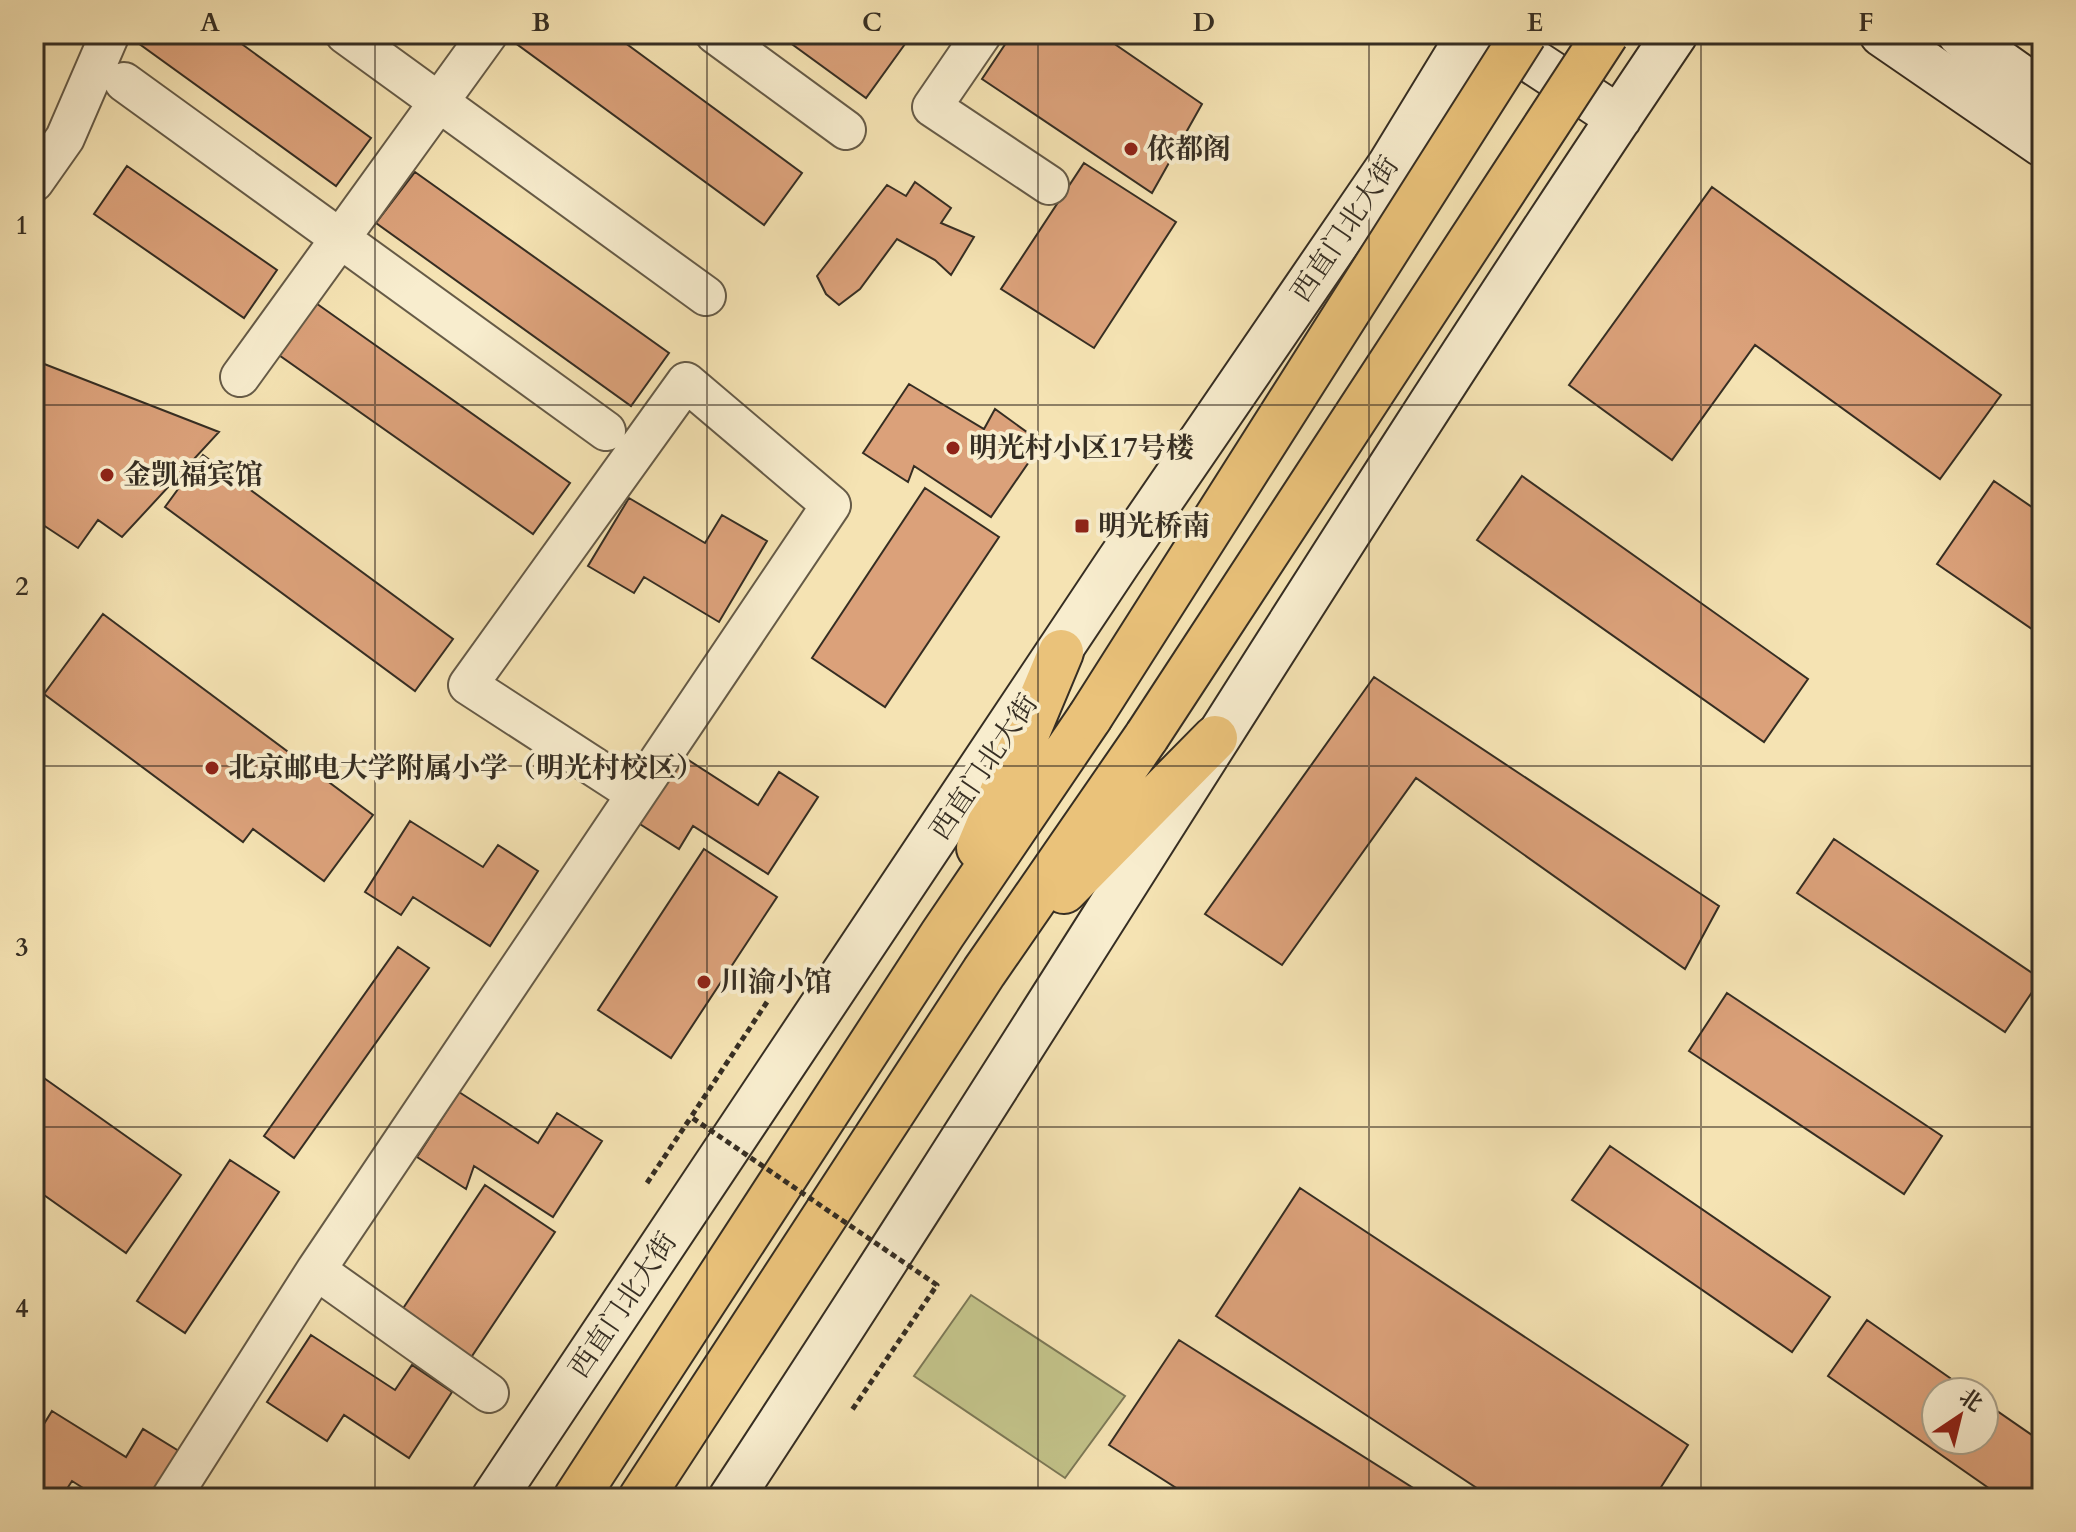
<svg xmlns="http://www.w3.org/2000/svg" width="2076" height="1532" viewBox="0 0 2076 1532" font-family="Cardo,'Noto Serif SC',serif">
	<style>
		.green { fill: #c2c289; stroke: #7c7856; stroke-width: 2 }
		.building { fill: #dba17a; stroke: #362e23; stroke-width: 2 }
		.lines { fill: none; stroke-linecap: round; stroke-linejoin: round }
		.street-casing { stroke: #665b47; stroke-width: 42 }
		.secondary-casing { stroke: #362e23; stroke-width: 48 }
		.highway-casing { stroke: #362e23; stroke-width: 48 }
		.path { stroke: #362e23; stroke-width: 5; stroke-dasharray: 6 4; stroke-linecap: butt }
		.street { stroke: #f8edce; stroke-width: 38 }
		.secondary { stroke: #f8edce; stroke-width: 44 }
		.highway { stroke: #eac27a; stroke-width: 44 }
		.highway-bridge-casing { stroke: #362e23; stroke-width: 48; stroke-linecap: butt }
		.path-bridge { stroke: #362e23; stroke-width: 5; stroke-dasharray: 6 4; stroke-linecap: butt }
		.highway-bridge { stroke: #eac27a; stroke-width: 44 }
		.grid { fill: none; stroke: #362e23; stroke-width: 2; stroke-opacity: 0.55 }
		.poi-dot { fill: #8f2418; stroke: #f8edce; stroke-width: 3 }
		.labels { text-anchor: middle; dominant-baseline: central; stroke-width: 8; stroke-linejoin: round; paint-order: stroke }
		.poi-label { font-size: 28px; font-weight: bold; fill: #362e23; stroke: #f8edce; text-anchor: start }
		.street-label { font-size: 28px; fill: #362e23; stroke: #f8edce }
		.neatline { fill: none; stroke: #362e23; stroke-width: 3 }
		.grid-label { font-size: 26px; text-anchor: middle; font-weight: bold; fill: #362e23 }
	</style>
	<rect width="100%" height="100%" fill="#f5e3b3"/>
	<filter id="stains"><feTurbulence type="fractalNoise" baseFrequency=".0025" numOctaves="4"/><feColorMatrix values="0 0 0 0 .2 0 0 0 0 .09 0 0 0 0 .02 0 0 0 .5 -.17"/></filter>
	<radialGradient id="worn" r=".72"><stop offset=".6" stop-color="#630" stop-opacity="0"/><stop offset="1" stop-color="#630" stop-opacity=".3"/></radialGradient>
	<path class="green" d="M971,1295L1125,1396L1065,1478L914,1376Z"/>
	<path class="building" d="M145,34H228L371,138L336,186L138,43Z
		M509,34H613L802,173L764,225L507,37Z
		M778,34H891L905,44L866,98Z
		M1012,34H1100L1202,104L1152,193L982,79Z
		M1084,163L1176,222L1094,348L1001,289Z
		M127,166L277,270L244,318L94,214Z
		M415,172L669,353L631,406L376,223Z
		M915,182L951,208L941,223L974,237L951,275L935,260L897,239L860,289L839,305L826,294L817,276L887,185L906,196Z
		M1712,187L2001,395L1940,479L1755,345L1672,460L1569,385Z
		M313,301L570,483L533,534L276,353Z
		M34,360L219,432L122,537L98,520L78,548L34,519Z
		M909,384L984,429L995,409L1042,443L991,517L914,466L908,482L863,453Z
		M203,455L453,639L415,691L165,507Z
		M1522,476L1808,679L1764,742L1477,540Z
		M1994,481L2042,514V636L1937,564Z
		M925,488L999,537L885,707L812,658Z
		M629,498L705,543L722,515L767,541L719,622L644,577L634,593L588,566Z
		M103,614L373,815L324,881L253,829L243,842L44,694Z
		M1374,677L1719,906L1685,969L1416,778L1282,965L1205,914Z
		M676,752L758,805L779,772L818,797L768,874L693,826L679,849L632,819Z
		M410,821L483,867L498,845L538,871L490,946L413,897L401,915L365,892Z
		M1834,839L2041,979L2005,1032L1797,893Z
		M704,849L777,897L671,1058L598,1010Z
		M398,947L429,968L294,1158L264,1136Z
		M1727,993L1942,1136L1904,1194L1689,1051Z
		M34,1071L181,1175L126,1253L34,1188Z
		M459,1092L538,1143L557,1113L602,1141L553,1217L474,1166L466,1189L417,1157Z
		M1610,1146L1830,1297L1792,1352L1572,1200Z
		M230,1160L279,1192L185,1333L137,1301Z
		M485,1185L555,1232L464,1368L394,1322Z
		M1300,1188L1688,1445L1654,1498H1492L1216,1316Z
		M1867,1320L1970,1392H1936V1440H1984V1402L2042,1442V1498H2003L1828,1376Z
		M311,1335L395,1390L412,1365L452,1392L409,1458L344,1415L327,1441L267,1402Z
		M1179,1340L1429,1498H1192L1109,1445Z
		M52,1411L126,1457L143,1429L187,1456L161,1498H99L72,1481L61,1498H50L34,1488V1440Z"/>
	<g class="lines">
		<g class="street-casing">
			<path id="street" d="M345,34L706,296
				M715,34L846,130
				M982,34L932,107L1049,185
				M124,82L606,431
				M34,182L65,138L110,34
				M240,377L488,34
				M489,1393L316,1270L831,505L686,382L468,685L636,794
				M171,1498L316,1270"/>
		</g>
		<g class="secondary-casing">
			<path id="secondary" d="M1491,34L1619,118
				M1882,34L2042,144
				M1960,34L2042,92
				M494,1498L1119,561L1390,165L1470,34
				M731,1498C1050,1013 1350,515 1675,34"/>
		</g>
		<g class="highway-casing">
			<path id="highway" d="M979,848L1061,652
				M1064,891L1215,738
				M576,1498L942,935L1090,717
				M641,1498L984,972L1147,736"/>
		</g>
		<path class="path" d="M647,1183L691,1117"/>
		<use href="#street" class="street"/>
		<use href="#secondary" class="secondary"/>
		<use href="#highway" class="highway"/>
		<g class="highway-bridge-casing">
			<path id="highway-bridge" d="M1090,717L1524,34
				M1147,736L1606,34"/>
		</g>
		<path class="path-bridge" d="M767,1002L691,1117L937,1285L852,1410"/>
		<use href="#highway-bridge" class="highway-bridge"/>
	</g>
	<path class="grid" d="M375,34V1498M707,34V1498M1038,34V1498M1369,34V1498M1701,34V1498M34,405H2042M34,766H2042M34,1127H2042"/>
	<g class="poi-dot">
		<circle cx="1131" cy="149" r="8"/>
		<circle cx="953" cy="448" r="8"/>
		<circle cx="107" cy="475" r="8"/>
		<rect x="1074" y="518" width="16" height="16" rx="4"/>
		<circle cx="212" cy="768" r="8"/>
		<circle cx="704" cy="982" r="8"/>
	</g>
	<g class="labels">
		<g class="poi-label">
			<text x="1147" y="149">依都阁</text>
			<text x="969" y="448">明光村小区17号楼</text>
			<text x="123" y="475">金凯福宾馆</text>
			<text x="1098" y="526">明光桥南</text>
			<text x="228" y="768">北京邮电大学附属小学（明光村校区）</text>
			<text x="720" y="982">川渝小馆</text>
		</g>
		<g class="street-label">
			<text transform="translate(1345 229) rotate(-56)">西直门北大街</text>
			<text transform="translate(984 767) rotate(-56)">西直门北大街</text>
			<text transform="translate(623 1305) rotate(-56)">西直门北大街</text>
		</g>
	</g>
	<rect width="2076" height="1532" fill="none" stroke="#f5e3b3" stroke-width="88"/>
	<g transform="translate(1960 1416) rotate(35)"><circle r="38" fill="#f8edce" stroke="#aaa18a" stroke-width="2"/>
	<path d="M0-6L14 30L0 20L-14 30Z" fill="#8f2418"/>
	<text y="-12" font-size="22" font-weight="bold" text-anchor="middle" fill="#362e23">北</text>
	</g>
	<rect x="44" y="44" width="1988" height="1444" class="neatline"/>
	<g class="grid-label">
		<text x="210" y="31">A</text>
		<text x="541" y="31">B</text>
		<text x="872" y="31">C</text>
		<text x="1204" y="31">D</text>
		<text x="1535" y="31">E</text>
		<text x="1866" y="31">F</text>
		<text x="22" y="234">1</text>
		<text x="22" y="595">2</text>
		<text x="22" y="956">3</text>
		<text x="22" y="1317">4</text>
	</g>
	<rect width="100%" height="100%" filter="url(#stains)"/>
	<rect width="100%" height="100%" fill="url(#worn)"/>
</svg>
